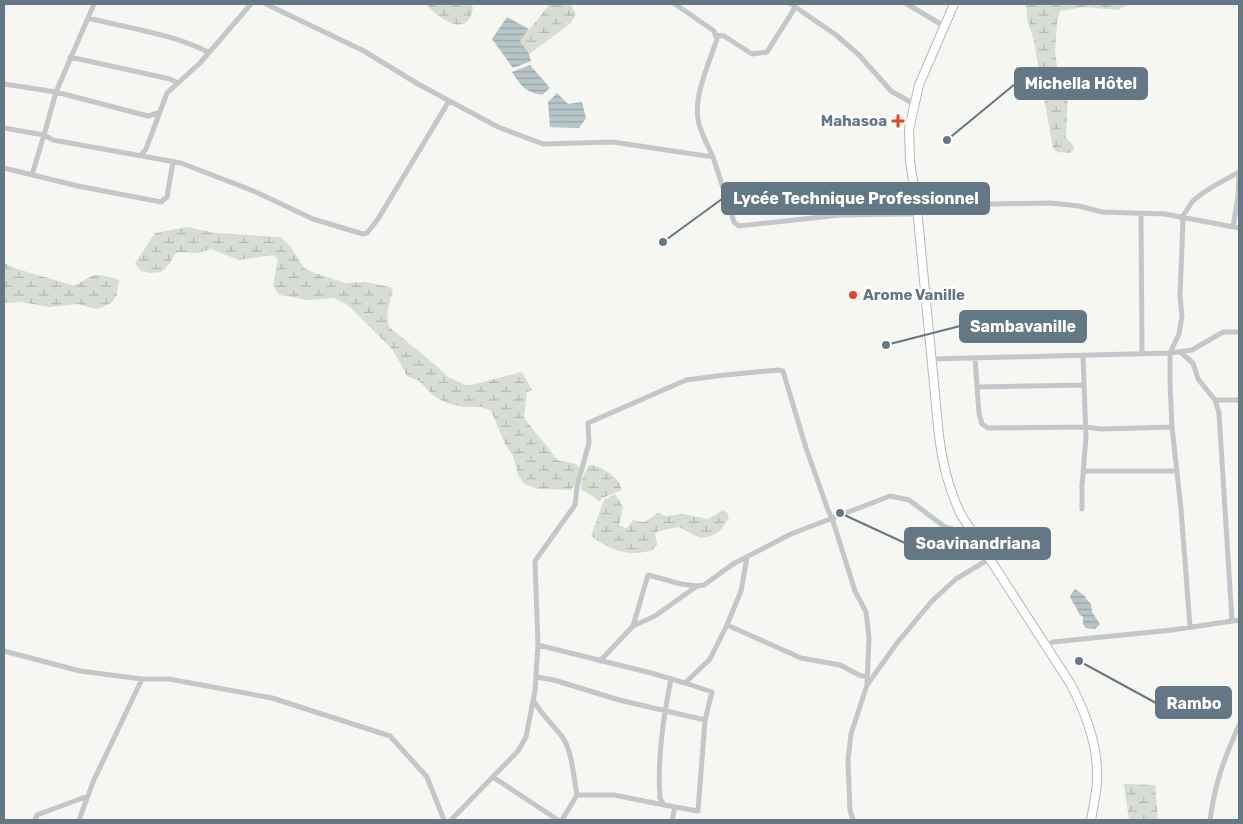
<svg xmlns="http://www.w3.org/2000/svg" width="1243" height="824" viewBox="0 0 1243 824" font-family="Rubik,sans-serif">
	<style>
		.wetland { fill: url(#wetland-marsh) }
		.water { fill: url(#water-rules) }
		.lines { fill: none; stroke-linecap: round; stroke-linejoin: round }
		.secondary-casing { stroke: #b3b9bd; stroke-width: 10 }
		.street { stroke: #c3c7ca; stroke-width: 5 }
		.secondary { stroke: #fff; stroke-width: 8 }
		.poi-dot { fill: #e74421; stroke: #fff; stroke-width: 2 }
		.labels { text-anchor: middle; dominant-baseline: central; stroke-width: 5; stroke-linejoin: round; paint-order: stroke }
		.poi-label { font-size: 15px; font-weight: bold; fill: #647784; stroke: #fff; text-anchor: end }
		.leader { fill: none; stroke: #647784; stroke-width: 2 }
		.callout-dot { fill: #647784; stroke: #fff; stroke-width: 2 }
		.callout { fill: #647784; stroke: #647784; stroke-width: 2 }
		.callout-label { font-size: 16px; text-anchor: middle; font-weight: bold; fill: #fff }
	</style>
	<defs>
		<pattern id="wetland-marsh" width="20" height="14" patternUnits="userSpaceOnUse" patternTransform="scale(1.25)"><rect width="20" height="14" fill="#d7ddd3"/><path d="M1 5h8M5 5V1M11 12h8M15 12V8" fill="none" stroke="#b2b8b1"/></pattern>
		<pattern id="water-rules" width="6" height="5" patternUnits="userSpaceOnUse" patternTransform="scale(1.25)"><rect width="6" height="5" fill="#b6c5c7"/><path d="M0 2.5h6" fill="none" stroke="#98a5a7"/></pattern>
	</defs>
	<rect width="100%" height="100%" fill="#f6f6f2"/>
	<path class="wetland" d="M426,4H469L473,7C469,40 439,19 426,4Z
		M550,4H570L576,14L571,23L529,54L520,41Z
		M1026,4H1129L1118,10L1084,7L1060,11L1057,21L1055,52L1057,66L1068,94L1066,138L1073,145L1074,149L1071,153L1057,152L1053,148L1033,37L1027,18Z
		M187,227L216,233L280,237L290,246L304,268L312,272L345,283L365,282L390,287L393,290C390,302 384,316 390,328L438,367L448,377L466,385H471L522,372L532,390L527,392L524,417C534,433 547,444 557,460L576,464L579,468L576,483L571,490L538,489L524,484L518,475L513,456L505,444L491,411L482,407H462L447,403L434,396L419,381L407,376L393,350L350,307L342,302L333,298L309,300L279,295L273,286L278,259L273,255L239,260L211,249L198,253L178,252L174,255L170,263L161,272L150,273L141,271L135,263L155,233Z
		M4,263L17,269L72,285C81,285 86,277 95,275C101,274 113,278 119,280L117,295L111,303L98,309L88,307L79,304L50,307L21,302L4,303Z
		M589,465C597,464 613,474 618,481C620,484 620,487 622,490L602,498L599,502C591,493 588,495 581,489C581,480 584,473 589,465Z
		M615,494L623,507L619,525L625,528H627L633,520L644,522L658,513L665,516L683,514L708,519L723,510L727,513L729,518L720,531L711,536L701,538L696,536L679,527L659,531L655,533L657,544L653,550C628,557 612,551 591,536L604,500Z
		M1124,784L1155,785L1158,820H1129Z"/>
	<path class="water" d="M507,17L529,29L520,41L529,54L531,61L513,68L492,39Z
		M530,65L550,88L542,95C524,91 522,87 512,72Z
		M557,93L568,104L582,102L586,118L579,128L550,127L548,102Z
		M1075,589L1085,596L1086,599L1091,604L1092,612L1100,624L1095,629L1086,628L1083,624V617L1079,614C1076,605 1072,603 1070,596Z"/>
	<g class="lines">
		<g class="secondary-casing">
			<path id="secondary" d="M954,4L919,85L909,129L910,161L917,208L939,436C943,465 948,486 960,513L1070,683C1086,713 1099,747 1097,782C1096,795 1093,808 1091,820"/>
		</g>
		<path class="street" d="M266,4L364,51L418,84L498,127L543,144L613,142L713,157L734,222L739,226L840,215L911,214L917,208L946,205L1050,203L1079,206L1102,212L1165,214L1239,228
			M675,4L714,31L717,39C709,63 692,99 699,124C702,135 708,146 713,157
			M791,4L836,35L859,55L891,91L914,104
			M907,4L944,26
			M88,18C127,28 173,34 208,52
			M715,35L724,36L752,54L767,52L793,11L794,5
			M70,57L170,79L178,83
			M4,84L56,92L148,116L158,113
			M4,128L44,135L56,92L94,4
			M141,155L146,149L167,93L200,63L251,4
			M4,168L78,186L161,202L167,197L173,162
			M32,175L44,135L53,140L181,163L256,192L313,219L363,234L367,233L378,219L449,101
			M1141,214L1142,354
			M1233,227L1238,196L1239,173
			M1180,352L1193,363L1198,379L1215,400L1219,413L1232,621
			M975,358L979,414L982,424L988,428L1086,427L1101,429L1172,427
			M932,359L1170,353L1192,350L1223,332H1239
			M978,387L1084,385
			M1215,400H1239
			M1083,471H1176
			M1082,509V486L1086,437L1083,355
			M727,625L801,658L840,665L861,676H867
			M633,626L655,616L697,586
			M1190,627L1181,509L1172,427L1170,383V353L1179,334L1182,316L1180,296L1183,220L1181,218C1186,213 1188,207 1192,202C1205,189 1224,181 1239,172
			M538,645L651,673L685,683L710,659L727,625L741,591L747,557
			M1046,645L1053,642L1172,630L1239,620
			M4,651L80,671L142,679H169L272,698L390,736L427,777L444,820
			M600,661L633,626L648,575L681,584L697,586L704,585L733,564L791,534L890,496L909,500L945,527L956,530L970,529
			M536,677L554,680L619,700L705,720
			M671,679C663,718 657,759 660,798L664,805L698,811L705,720L712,692L685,683
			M534,701C543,717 553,724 563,738C572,751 574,779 577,795L562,820
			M493,777L558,820
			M577,795H614L664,805
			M35,820L37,815L88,796
			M79,820L93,782L142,679
			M451,820L518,751L526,737L535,691L538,645L535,561L575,505L577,486L589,443L588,423L686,380L725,375L778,370L783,371L806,448L828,510L832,518L855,591L866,612L869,638L867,685
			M672,820L675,807
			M853,820L850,810L848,760L851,734L867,685L897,643L932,601L956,579L989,559
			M1210,820C1215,783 1224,759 1239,725"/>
		<use href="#secondary" class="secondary"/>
	</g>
	<g class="poi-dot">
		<path d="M895.5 113.5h5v5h5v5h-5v5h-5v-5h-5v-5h5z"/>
		<circle cx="853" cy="295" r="5"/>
	</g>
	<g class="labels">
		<g class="poi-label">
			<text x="887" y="121">Mahasoa</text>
			<text x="863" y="295" text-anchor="start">Arome Vanille</text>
		</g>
	</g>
	<path class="leader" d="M947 140L1015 84M663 242L722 199M886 345L960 326M840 513L905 543M1079 661L1156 703"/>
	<g class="callout-dot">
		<circle cx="947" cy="140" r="5"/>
		<circle cx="663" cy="242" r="5"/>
		<circle cx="886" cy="345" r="5"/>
		<circle cx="840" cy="513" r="5"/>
		<circle cx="1079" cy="661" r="5"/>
	</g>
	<g class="callout">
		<rect x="1015" y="68" width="132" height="31" rx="5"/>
		<rect x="722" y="183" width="267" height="31" rx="5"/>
		<rect x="960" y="311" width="126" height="31" rx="5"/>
		<rect x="905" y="528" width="145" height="31" rx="5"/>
		<rect x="1156" y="687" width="75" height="31" rx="5"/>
	</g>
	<g class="callout-label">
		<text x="1081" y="89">Michella Hôtel</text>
		<text x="856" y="204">Lycée Technique Professionnel</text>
		<text x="1023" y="332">Sambavanille</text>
		<text x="978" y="549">Soavinandriana</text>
		<text x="1194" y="709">Rambo</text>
	</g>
	<rect width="1243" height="824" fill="none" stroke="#647784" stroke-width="10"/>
</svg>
